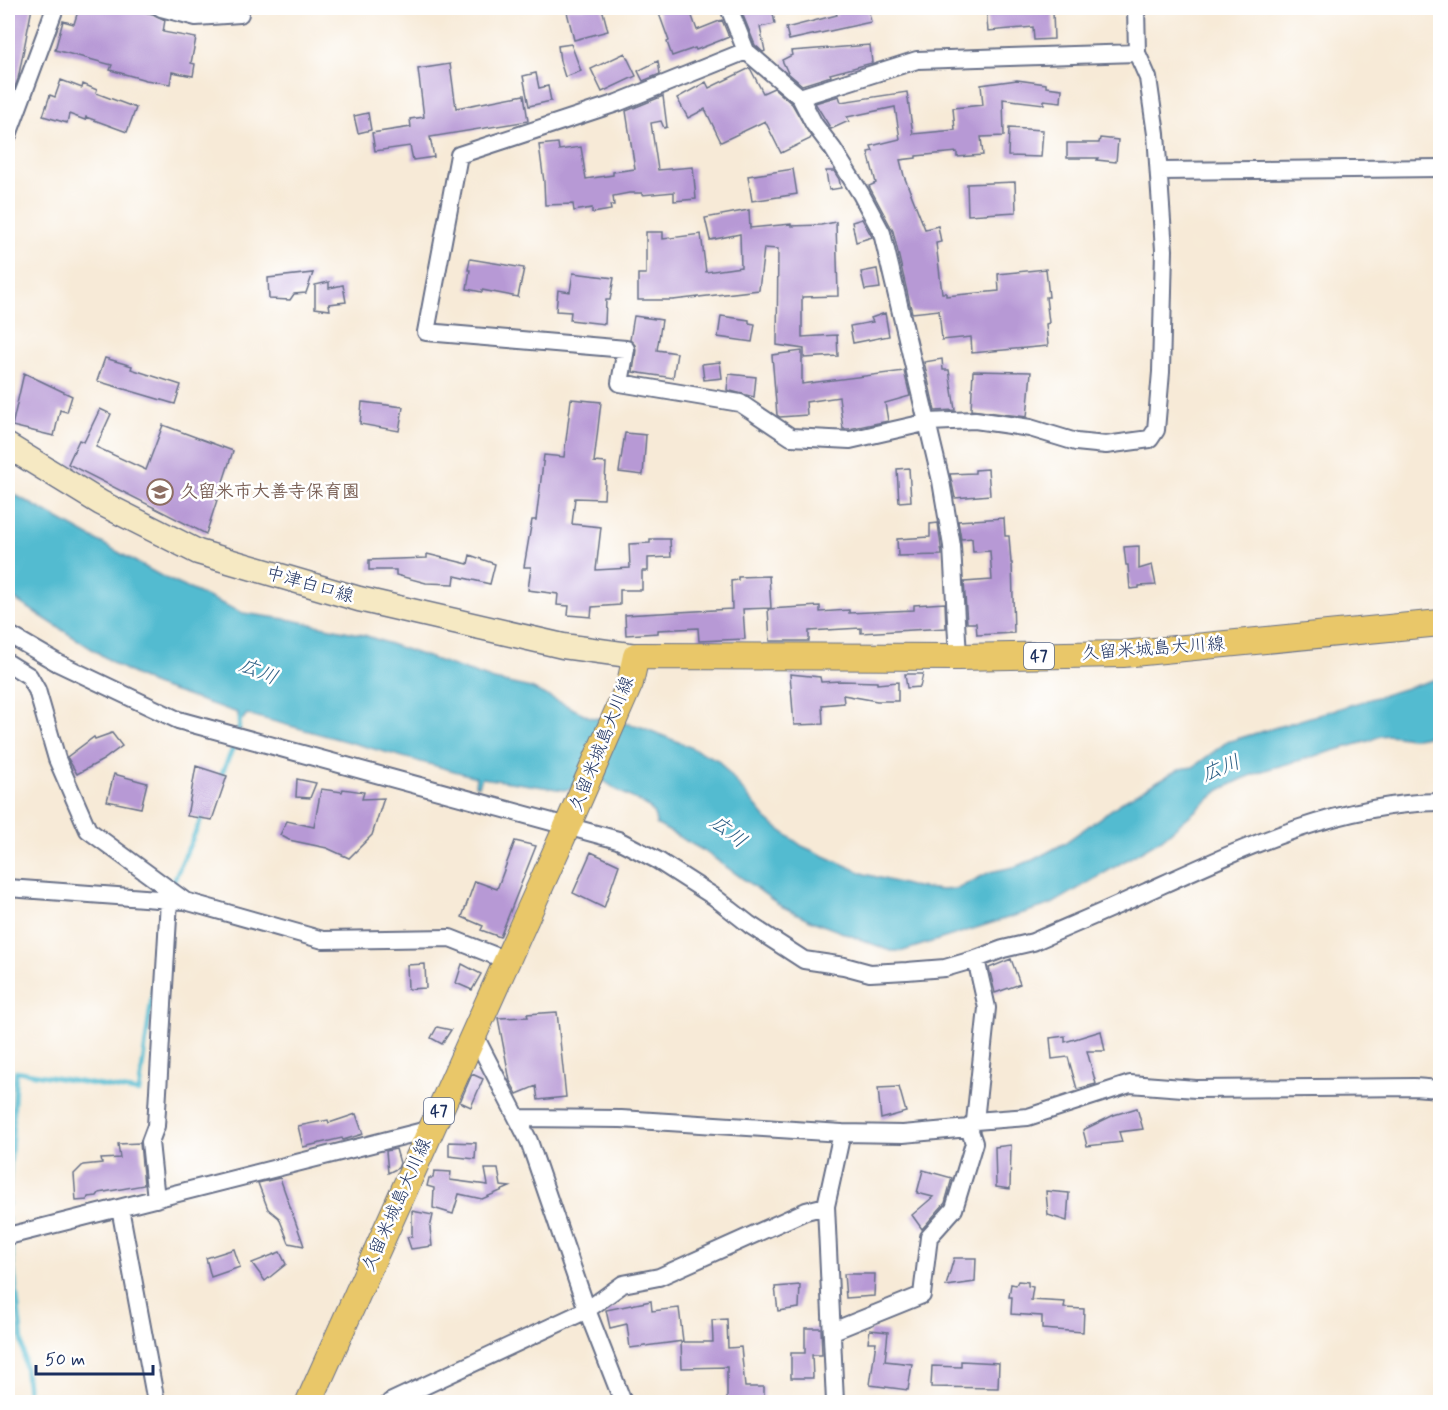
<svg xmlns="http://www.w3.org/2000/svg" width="1448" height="1410" viewBox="0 0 1448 1410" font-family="Mynerve,'Klee One',sans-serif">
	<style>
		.water { fill: #52bbd0; stroke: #367597; stroke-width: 1.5 }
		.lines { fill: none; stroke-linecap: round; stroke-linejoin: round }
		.stream { stroke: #52bbd0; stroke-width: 4.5 }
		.building { fill: #b799d5 }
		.street-casing { stroke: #687088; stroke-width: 20 }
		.secondary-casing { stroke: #687088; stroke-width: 27 }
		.primary-casing { stroke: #687088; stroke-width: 28 }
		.street { stroke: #fff; stroke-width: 16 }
		.secondary { stroke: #f6e9c3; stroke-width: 24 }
		.primary { stroke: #e9c769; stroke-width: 26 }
		.labels { text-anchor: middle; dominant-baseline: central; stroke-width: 5; stroke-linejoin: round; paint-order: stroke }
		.shield { fill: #fff; stroke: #5f6d8e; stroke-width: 1.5 }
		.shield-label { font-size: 16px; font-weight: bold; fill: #1b2f5e }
		.education-label { font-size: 18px; font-weight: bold; fill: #785e54; stroke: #fff; text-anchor: start }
		.street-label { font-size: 18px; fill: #1b2f5e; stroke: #fff }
		.water-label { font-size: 20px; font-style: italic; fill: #2e6086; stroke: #fff }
	</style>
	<rect width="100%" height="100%" fill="#fff"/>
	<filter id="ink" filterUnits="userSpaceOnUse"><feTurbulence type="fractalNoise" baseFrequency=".0167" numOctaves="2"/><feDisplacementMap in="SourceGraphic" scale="12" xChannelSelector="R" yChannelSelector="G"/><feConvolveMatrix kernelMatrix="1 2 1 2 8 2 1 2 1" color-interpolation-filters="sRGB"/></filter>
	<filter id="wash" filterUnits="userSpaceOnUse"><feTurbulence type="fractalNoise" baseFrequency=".008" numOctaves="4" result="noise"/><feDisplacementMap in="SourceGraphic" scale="24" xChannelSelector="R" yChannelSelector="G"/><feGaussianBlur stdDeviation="1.35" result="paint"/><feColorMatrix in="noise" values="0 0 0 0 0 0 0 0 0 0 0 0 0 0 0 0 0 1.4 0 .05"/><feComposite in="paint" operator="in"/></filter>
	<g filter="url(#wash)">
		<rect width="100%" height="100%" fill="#f7ead7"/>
		<path class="water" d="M8,491L163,577L243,613L292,620L364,635L494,680L531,688L590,717L639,726L683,744L718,760L768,821L802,846L865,874L910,886L941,890L957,889L990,872L1014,867L1033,860L1063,844L1125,800L1179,769L1193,767L1227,742L1440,678V732C1431,735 1421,739 1411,738C1397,737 1385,731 1372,740L1265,770L1240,780L1220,790L1162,839L1052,904L903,951H891L812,921L781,906L704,851L656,824C656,806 640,802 626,795C618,791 611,786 604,781L564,790L482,778L479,786L475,785L476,777L247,714L243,719L238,717V713L154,685L120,667L8,595Z"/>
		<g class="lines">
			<path class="stream" d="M238,733L241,714
				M219,780L236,741
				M171,887L203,815
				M8,1205L16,1071L139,1092L159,944
				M8,1218L29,1402"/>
		</g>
		<g id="blocks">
			<path class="building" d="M8,8H32L18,79L10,100H8Z
				M79,8H127L153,14L165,20L163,32L196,38L191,63L195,64L193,76L172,72L170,84L146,80L110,70L112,65L55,50L63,21L74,24Z
				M566,8H602L608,31L574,40Z
				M657,8H689L697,30L722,20L729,37L696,50L695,48L672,56L667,42L669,41Z
				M740,8H772L775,24L760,27L765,51L763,52L755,45Z
				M835,8H868L871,22L789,40L786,28L837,15Z
				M986,8H1029V13L1053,12L1054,39L1034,40L1033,27L988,31Z
				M571,44L581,71L565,77L560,61L558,46Z
				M870,45L872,63L830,74L831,76L802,85L788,73L782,60L792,55L791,51Z
				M625,53L636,76L602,92L591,69Z
				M658,61L660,74L643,81L638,71Z
				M450,64L456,108L524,95L528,121L430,137L434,157L413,160L410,146L375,151L372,133L411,127L410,119L424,117L418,69Z
				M750,68L763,93L774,88L792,104L811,137L810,139L781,153L765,121L721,142L705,109L688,118L677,98L706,82L709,88Z
				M536,73L539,88L548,86L551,101L529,106L523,76Z
				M61,80L82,88L83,84L97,90L96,93L136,108L127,132L86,117L85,120L69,114L67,123L43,116L50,95L55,97Z
				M1017,80L1046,84V87L1062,89L1061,102L1044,100V104L1003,99L1004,136L981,137L983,155L957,157V152L916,156V158L900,160L904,176L925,229L938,226L941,242L936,243L942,293H946V296L999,291L998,274L1046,269L1049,297H1046L1049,323L1046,324L1048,346L972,353L971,337L942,340L939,310L912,313L893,231L869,186L876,183L868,152L873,151L871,146L900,139L895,107L847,117L849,121L831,129L815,103L839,96L841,102L907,92L913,134L955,130L953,108L983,105L981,85Z
				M663,96L667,127L664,128L661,121L651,123L658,170L693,167L696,199L674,201V192L642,195V193H629L613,196L614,205H610L611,210L592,213V208L574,211L573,204L545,205L544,182L539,145L558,143L559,150L581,147L586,179L613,175V172L635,169L626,111Z
				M368,113L371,130L358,133L354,116Z
				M1009,128L1043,130L1041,157L1008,156Z
				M1100,138L1118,140L1116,162L1097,160L1098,158H1067V143H1099Z
				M793,169L797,194L752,201L748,176Z
				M826,171H834L839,179L841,188L829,190Z
				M1015,182L1016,212L968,215L967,184Z
				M749,210L750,228L791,224V226L821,225L836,222L838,296L802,297V337L837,335L838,356L804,358V349L777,345L778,249L764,248L759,290L673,300H638V274H646V232H663V239L701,234L706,272L741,267L740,234L710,240L705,218Z
				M862,219L872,237L856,242L852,222Z
				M470,259L524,268L518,297L482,290V292L467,289L470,270H468Z
				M877,269L880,288L865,290L861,272Z
				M313,273L306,293L294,294L290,300L269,299L268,278Z
				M573,273L614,278L610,300H606L605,324L570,320L571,312L556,311L558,290L570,292Z
				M329,282V288L343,285L346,302L329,304L330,310L315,308V285Z
				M885,313L889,336L853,343L850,326L873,322L871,318Z
				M634,316L662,320L657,350L677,353L673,378L633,372L636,350L635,345L630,340Z
				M721,316L749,320V323L755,324L752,342L718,337Z
				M802,351V384L904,371L910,396L885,403L888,421L849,429H843L839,397L806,402L807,415L780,417L777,415L772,355Z
				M105,358L132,366L131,369L181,385L175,404L97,381Z
				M942,359L943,370H949L955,410L935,411L924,362Z
				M720,362L722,378L704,380L702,364Z
				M973,371L1031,372L1027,417L971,410Z
				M24,373L72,396L67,412L60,410L54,436L12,426Z
				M729,374L756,377L754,397L727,390Z
				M571,399L601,402L594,462L606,463L604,499L575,498L572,524L601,527L596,570L630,568L629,544L650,543V539H670L671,557L648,558V571H642V590H620V605L592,607L591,617L568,615L569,606L557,605L558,594L528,590L531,567H524L532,520H536L544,455L564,457Z
				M362,402L403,407L399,431L360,424Z
				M100,409L111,414L96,447L146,470L163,425L233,451L206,534L68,464L79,440L84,442Z
				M625,433L646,435L643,475L619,472Z
				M909,468L911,501L899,502L897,469Z
				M988,469L990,495L955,498L950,474L975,473V470Z
				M1004,518L1005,536H1009L1011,563H1012L1014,633L977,635L976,623H967L964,582L992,580L990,551L973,552L972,538L961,539L958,521Z
				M938,523L942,555L898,556L897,539L930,537V524Z
				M1139,546V569L1152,565L1156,585L1139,586V588L1130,589L1128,565H1126L1124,547Z
				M427,554L468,564L470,555L495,564L490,584L455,576L454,584L426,583L396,575V570H369V560L427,558Z
				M769,576L771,608L743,609L745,639L699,641L698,628L658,630V633L626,635L625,615L732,609L731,581L738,580V577Z
				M945,603L946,628L861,633V628L809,631V641H770L768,609L820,606V612L849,610V613L914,610V605Z
				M790,674L820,677L821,682L841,681L877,682V684L898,682V701H877L843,695L844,703L822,705L823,724L794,725Z
				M905,674H923L920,687L907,688Z
				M112,733L122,746L103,760L77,774L67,757L94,737L95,739Z
				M196,766L227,776L212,820L187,816Z
				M114,774L147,783L141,808L107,801Z
				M297,779L316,783L310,798L296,797Z
				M321,789L342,792L343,789L364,792L362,799L384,798L372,835L349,858L327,848L289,840L280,835L287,821L314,827Z
				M515,841L536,846L500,937L481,930L483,926L462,917L475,881L497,889Z
				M591,852L619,865L604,908L573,893Z
				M1011,959L1020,984L995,993L989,968Z
				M425,964L426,988L408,989L407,965Z
				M462,964L481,974L472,990L456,983Z
				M557,1012L566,1097L538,1100L536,1086L517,1094L510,1081L498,1018L528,1017L527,1014Z
				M437,1027L451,1030L442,1044L431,1038Z
				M1101,1031L1105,1051H1087L1096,1084L1077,1089L1068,1057L1052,1059L1050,1038L1065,1036V1042Z
				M472,1074L483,1079L471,1107L460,1102Z
				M899,1087L906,1112L881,1119L878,1088Z
				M1137,1108L1143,1129L1119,1132L1122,1142L1087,1146L1083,1130L1114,1115Z
				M356,1114L363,1134L343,1140L342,1138L303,1147L298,1126L328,1120L329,1123Z
				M449,1142L476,1143L475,1159L449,1156Z
				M140,1143L144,1185L99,1193L97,1196L88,1197L87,1200L76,1201L74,1174L83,1165L102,1163L101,1159L120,1158L118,1144Z
				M1011,1145L1010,1189L996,1187L995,1147Z
				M396,1149L400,1163L398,1168L388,1173L386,1151Z
				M485,1169H498L501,1186L510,1187L482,1199L459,1194L453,1214L433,1208L434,1188L427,1186L429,1178H433L434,1171L451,1172L450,1180L488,1185Z
				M923,1170L952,1178L945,1203L922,1229L912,1215L933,1197L917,1193Z
				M280,1178L304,1246L289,1243L279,1218L268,1209L258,1183Z
				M1046,1191L1069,1193L1067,1221L1048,1215Z
				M412,1211L433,1215L430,1228L432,1246L411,1249L407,1237L412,1236Z
				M234,1249L240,1267L211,1277L206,1258Z
				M280,1252L286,1264L265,1281L252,1263Z
				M954,1258H976L975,1282L946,1286Z
				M844,1274H875L874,1296L846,1298Z
				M1018,1281L1028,1282V1286L1033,1287L1031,1300L1065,1302L1064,1308L1084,1309L1083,1332L1042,1329V1316L1011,1314L1012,1297H1009L1011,1284L1016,1285Z
				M800,1285L799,1308L778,1311L775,1287Z
				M651,1301L652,1311L679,1308L683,1341L630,1348L627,1324L610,1328L606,1310Z
				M727,1319L728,1348L741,1347L745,1387H764V1402H727V1367L682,1368L681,1342H713L712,1320Z
				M805,1328H821L822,1355H812L813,1378H791V1353H805Z
				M870,1330L888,1332L885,1361L912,1364L908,1390L870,1385L876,1342H868Z
				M961,1361L999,1363L998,1388L931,1387L932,1366L961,1367Z"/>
		</g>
	</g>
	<g filter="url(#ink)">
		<use href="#blocks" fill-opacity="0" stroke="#687088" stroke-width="1.5"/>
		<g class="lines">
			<g class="street-casing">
				<path id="street" d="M161,8L196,17L240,14
					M729,8L746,51L800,97L814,124L833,149L861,194L882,233L941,481L952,546L958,657
					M746,51L617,103L459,155L426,332L626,349L620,383L740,403L791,437L850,440L929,422L975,420L1030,428L1076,442L1106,445L1150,439L1156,430L1161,372L1164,250L1156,134L1148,78L1137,53L1136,8
					M800,97L917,60L1137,53
					M8,135L55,8
					M1159,171L1440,168
					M8,634L58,663L178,720L618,840L657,860L713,896L750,925L804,960L844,966L870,973L907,971L945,968L976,959L1003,949L1033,942C1071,925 1109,910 1146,892C1239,850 1337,803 1440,802
					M8,663L29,676L37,690L57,759L88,830L185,901
					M8,888L185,901L323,940L450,938L506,960
					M474,1034L529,1141L587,1310L623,1402
					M518,1118L621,1119L842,1133
					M975,1121L1028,1117L1130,1084L1196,1089L1414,1087L1440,1089
					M156,1199L150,1142L156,1126L169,900
					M826,1206L835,1402
					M120,1208L156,1402
					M8,1236L431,1129
					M833,1331L922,1295L929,1237L954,1209L974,1143L969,1128
					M390,1402L587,1310L623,1284L659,1277L806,1211L826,1206L842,1133L903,1134L969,1128L975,1121L987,1008L976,959"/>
			</g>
			<g class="secondary-casing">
				<path id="secondary" d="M8,446L101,503L198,552L359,599L563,646L636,656"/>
			</g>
			<g class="primary-casing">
				<path id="primary" d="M309,1402L570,820L630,683L636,656L958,657L1123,654L1440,623"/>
			</g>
			<use href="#street" class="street"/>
			<use href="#secondary" class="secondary"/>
			<use href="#primary" class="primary"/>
		</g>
	</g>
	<defs>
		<g id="school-ring" transform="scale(1.35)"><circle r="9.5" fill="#fff" stroke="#8d6e63" stroke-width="1.5"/><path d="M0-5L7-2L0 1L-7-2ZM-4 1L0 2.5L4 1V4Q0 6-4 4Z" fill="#8d6e63"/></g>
	</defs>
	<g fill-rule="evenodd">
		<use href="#school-ring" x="160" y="492"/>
	</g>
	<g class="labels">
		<g class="shield">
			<rect x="1024" y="643" width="30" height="26" rx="4.5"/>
			<rect x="424" y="1098" width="30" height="26" rx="4.5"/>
		</g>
		<g class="shield-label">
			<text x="1039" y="656">47</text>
			<text x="439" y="1111">47</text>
		</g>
		<g class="education-label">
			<text x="180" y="492">久留米市大善寺保育園</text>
		</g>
		<g class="street-label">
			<text transform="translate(310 585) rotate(16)">中津白口線</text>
			<text transform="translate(1153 649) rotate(-4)">久留米城島大川線</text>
			<text transform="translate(602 744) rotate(-68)">久留米城島大川線</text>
			<text transform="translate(397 1205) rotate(-66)">久留米城島大川線</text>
		</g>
		<g class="water-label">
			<text transform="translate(258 672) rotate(22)">広川</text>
			<text transform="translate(1221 769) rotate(-22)">広川</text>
			<text transform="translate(728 832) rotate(37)">広川</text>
		</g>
	</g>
	<rect width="1448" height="1410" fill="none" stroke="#fff" stroke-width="30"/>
	<path d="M36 1365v9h117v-9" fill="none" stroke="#1b2f5e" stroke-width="3"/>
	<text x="45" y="1365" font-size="18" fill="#1b2f5e" stroke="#ffffff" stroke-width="4.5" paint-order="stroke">50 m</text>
</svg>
